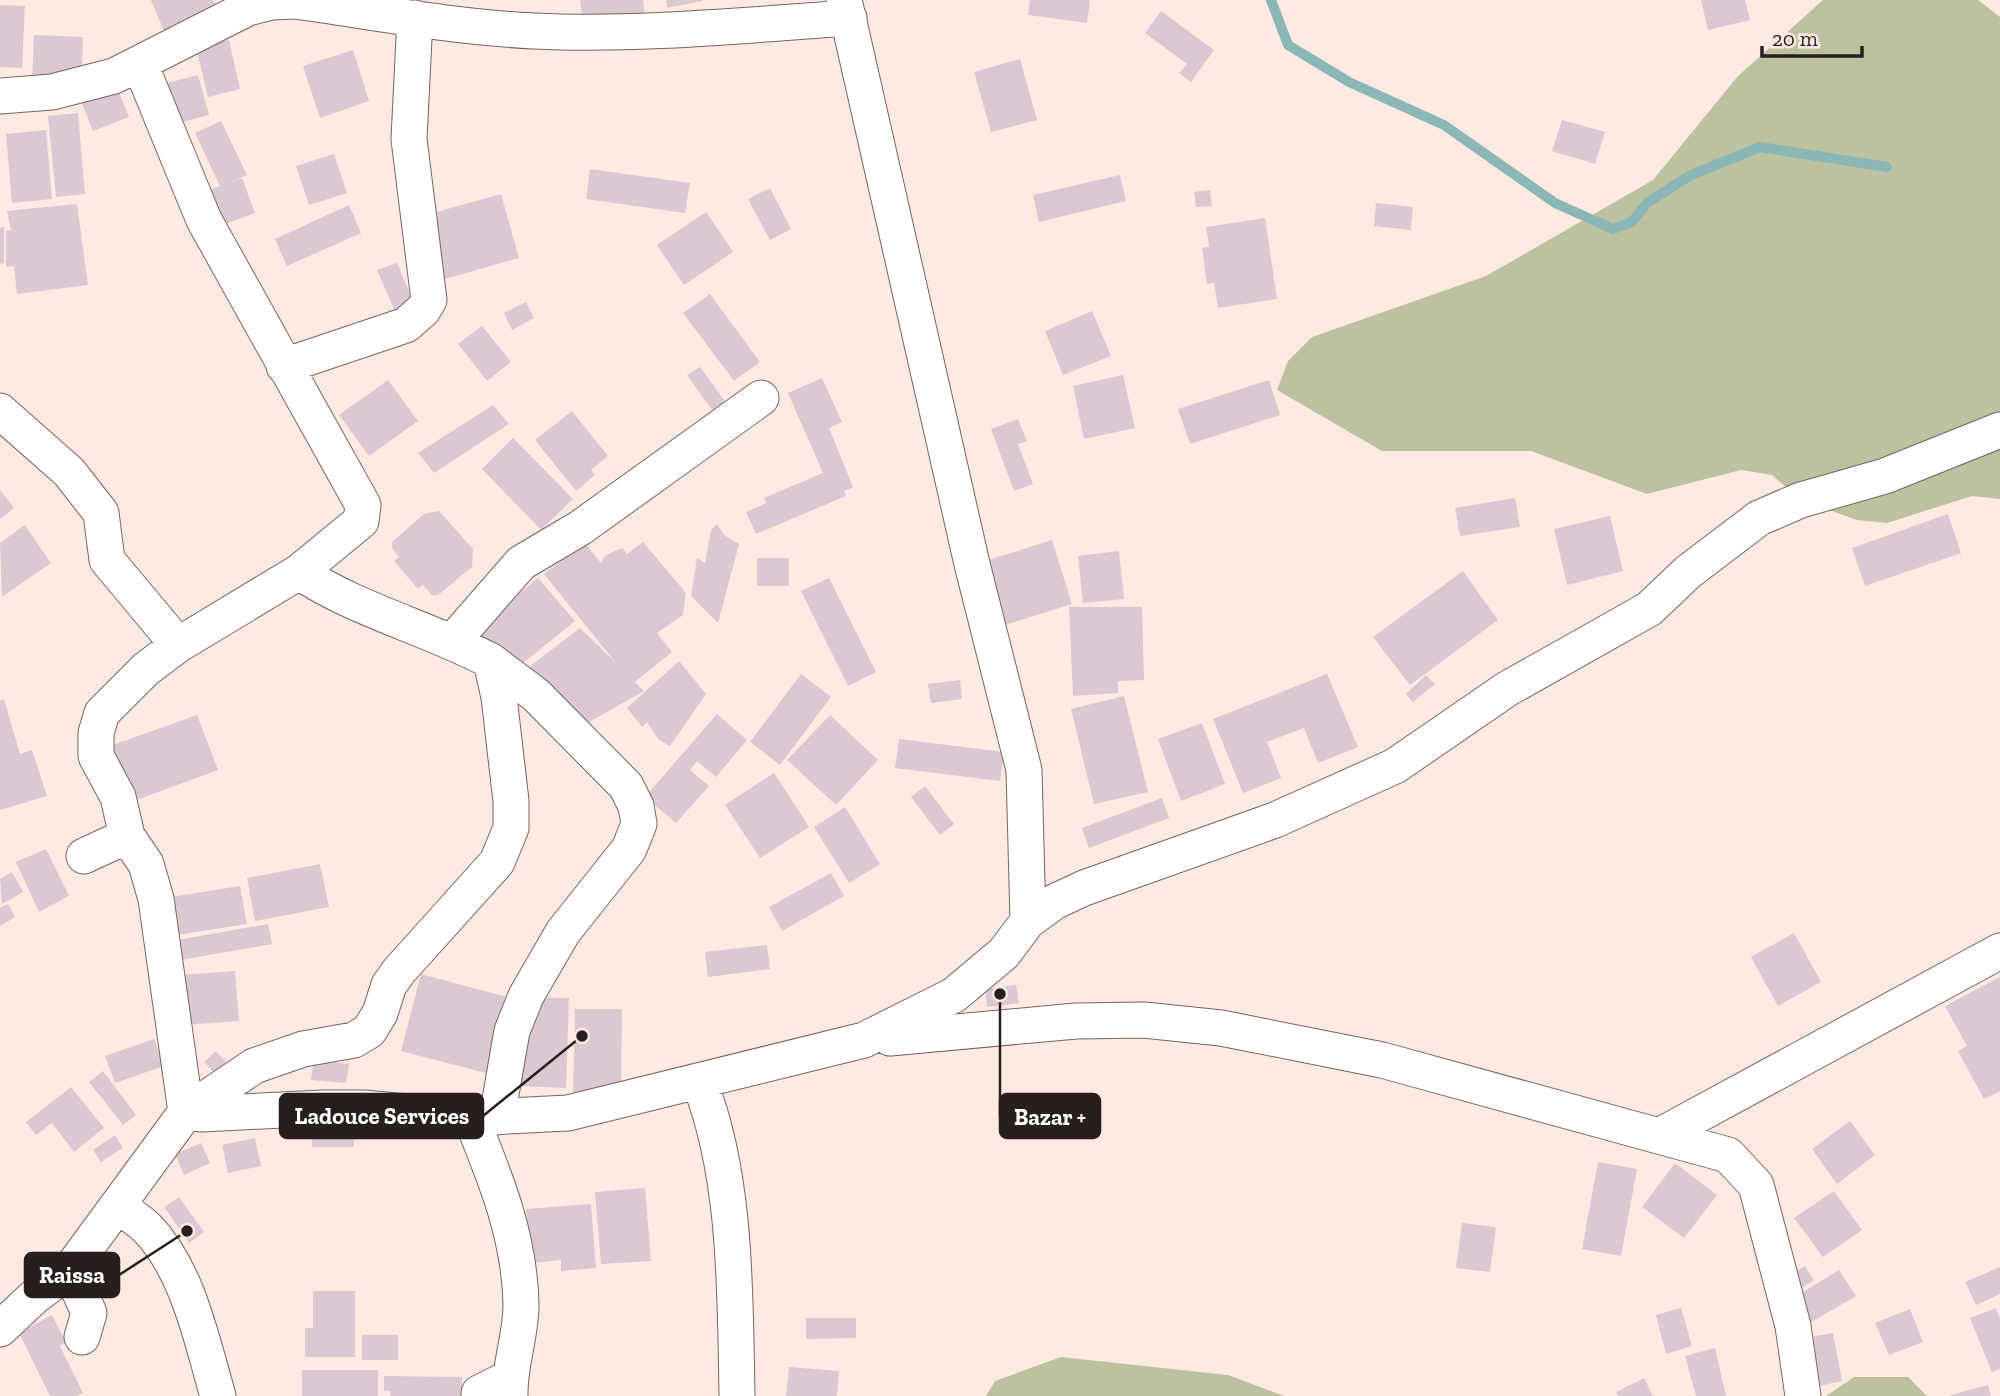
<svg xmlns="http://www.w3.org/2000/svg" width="2000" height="1396" viewBox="0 0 2000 1396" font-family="'Zilla Slab',serif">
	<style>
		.forest { fill: #bcc1a0 }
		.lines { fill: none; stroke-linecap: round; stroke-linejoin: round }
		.stream { stroke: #8ab6b5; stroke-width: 10 }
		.building { fill: #dbc8d2 }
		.minor-casing { stroke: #76645e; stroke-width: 37 }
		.minor { stroke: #fff; stroke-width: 35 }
		.leader { fill: none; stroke: #271f1d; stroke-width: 2.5 }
		.callout-dot { fill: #271f1d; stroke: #feeae2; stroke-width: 2.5 }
		.callout { fill: #271f1d; stroke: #271f1d; stroke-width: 2.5 }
		.callout-label { font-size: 23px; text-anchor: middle; font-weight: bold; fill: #fff }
	</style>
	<rect width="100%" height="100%" fill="#feeae2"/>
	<path class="forest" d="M1823,0H1978L2000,17V499L1972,496L1887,523L1857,520L1801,500L1772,475L1741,470L1647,494L1531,451H1382L1277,390L1288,361L1312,337L1486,276L1653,180L1738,76Z
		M1061,1357L1228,1375L1284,1396H986L995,1381Z
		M1854,1377H1908L1927,1396H1826Z"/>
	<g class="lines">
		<path class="stream" d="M1271,0L1288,45L1349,82L1444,125L1555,203L1613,229L1632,222L1647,203L1689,176L1760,147L1887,167"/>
	</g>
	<path class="building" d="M151,0H213L219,13L166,36Z
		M580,0H643L646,22L584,30Z
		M666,0H702V1L667,8Z
		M1030,0H1090L1087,23L1028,15Z
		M1701,0H1745L1750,20L1708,30Z
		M0,5L25,6L22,68L0,67Z
		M1161,11L1214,50L1191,82L1179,73L1187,64L1145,33Z
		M34,35L83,37L82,68H69V82L32,80Z
		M229,40L240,89L208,97L196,47Z
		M353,50L369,101L320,118L303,66Z
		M1020,59L1037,120L991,132L974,72Z
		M198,75L209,115L166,126L156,86Z
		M117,87L129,117L93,131L81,101Z
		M78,113L85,194L56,197L48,116Z
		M1562,120L1605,132L1595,164L1552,151Z
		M221,121L247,175L228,183L242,178L255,213L201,233L188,198L220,186L195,133Z
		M46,130L52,199L12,203L6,134Z
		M334,154L347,193L309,205L296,166Z
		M590,169L690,183L685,213L586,199Z
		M1120,175L1126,201L1039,222L1033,195Z
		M770,188L791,229L770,240L748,199Z
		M1210,190L1212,206L1196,207L1194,192Z
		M501,194L519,258L438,281L419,217Z
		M1376,203L1413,207L1411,230L1374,226Z
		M77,204L88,285L17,294L14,266L6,267V231L11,230L7,211Z
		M349,205L361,233L287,266L275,239Z
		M706,212L733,252L684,285L657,245Z
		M1265,218L1277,299L1218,308L1214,283L1207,284L1202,248L1209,247L1206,227Z
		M4,227V263L0,264V228Z
		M397,263L416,308L397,316L377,270Z
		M710,294L760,362L734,381L683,313Z
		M526,302L534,318L512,330L504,313Z
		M1092,311L1111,356L1063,375L1045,331Z
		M482,326L511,362L487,381L458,344Z
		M700,367L725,401L712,410L687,375Z
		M1123,375L1135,428L1084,439L1073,386Z
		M822,378L842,422L829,428L853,487L844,491L846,496L756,534L746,512L766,503L764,498L823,473L788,393Z
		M388,380L418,421L369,456L339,415Z
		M1269,380L1280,415L1190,444L1178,409Z
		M493,405L509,424L434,473L418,453Z
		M572,411L608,456L591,470L595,475L576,491L535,440Z
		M1018,419L1027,441L1018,444L1033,484L1014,491L991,429Z
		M513,438L573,499L541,530L482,469Z
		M0,490L14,508L0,519Z
		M1515,498L1520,527L1460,536L1455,508Z
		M439,511L473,549L472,567L438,595H432L423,585L418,589L394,561L399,557L392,548V542L424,514Z
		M1948,514L1961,553L1865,586L1852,548Z
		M1610,516L1623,571L1567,585L1554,529Z
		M717,524L724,535L739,544L718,623L691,596L697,558L705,563L711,530Z
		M25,525L51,563L2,597L0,543Z
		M1052,540L1072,604L1005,625L985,561Z
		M643,542L686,593L683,615L657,633L672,652L635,682L644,691L577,729L529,667L580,628L616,663L544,574L585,543L601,563L606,555L622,548L627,554Z
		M1119,551L1124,599L1083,603L1078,556Z
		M757,558H789V586H757Z
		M1463,571L1498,620L1410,685L1373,637Z
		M538,578L575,621L507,676L471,633Z
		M829,578L876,672L848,686L801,591Z
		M1069,607H1142L1144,680L1118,681V693L1073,696Z
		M679,661L706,694L670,746L659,740L647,722L642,727L627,708Z
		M801,674L831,697L780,765L750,742Z
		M1327,674L1358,747L1318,763L1304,728L1267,742L1281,778L1243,793L1213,719Z
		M1426,675L1435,684L1413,702L1406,694Z
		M960,680L962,699L931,703L928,684Z
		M1124,696L1148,792L1094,804L1071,709Z
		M4,699L20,754L32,750L47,796L0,810V701Z
		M717,714L747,740L716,777L697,761L690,770L709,786L676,823L645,797Z
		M197,715L218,770L131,802L110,746Z
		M830,715L878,760L836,805L787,760Z
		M1202,723L1225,784L1181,801L1158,739Z
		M899,739L1004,752L1000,781L895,768Z
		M774,773L809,827L760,858L725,805Z
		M925,786L954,824L940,835L911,797Z
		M1162,798L1169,818L1089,848L1082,828Z
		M845,807L880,864L849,883L814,827Z
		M46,849L69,896L39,912L16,862Z
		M320,864L329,907L255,921L247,878Z
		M12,872L23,892L2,904L0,879Z
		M831,873L844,896L782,931L769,907Z
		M240,886L247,924L177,935L171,897Z
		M8,904L15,917L0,926V908Z
		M268,924L272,944L169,962L166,942Z
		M1794,933L1821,982L1778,1006L1751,957Z
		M767,945L770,969L708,977L705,952Z
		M235,971L239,1021L184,1025L180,975Z
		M421,974L507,997L486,1073L401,1051Z
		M2000,977V1091L1984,1099L1958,1051L1967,1046L1945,1006Z
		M1016,985L1019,1003L987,1007L985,989Z
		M520,997L569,998L566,1088L517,1086Z
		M575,1009H622L621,1096L573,1095Z
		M154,1039L164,1066L115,1083L105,1056Z
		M216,1051L227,1063L215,1074L204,1062Z
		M314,1060L349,1064L346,1083L311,1080Z
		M103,1071L136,1115L123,1125L89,1082Z
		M71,1087L104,1128L74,1152L52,1123L36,1135L26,1122Z
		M1850,1121L1875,1155L1837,1184L1812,1149Z
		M354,1128V1147H312V1129Z
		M115,1135L123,1148L101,1162L93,1150Z
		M255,1138L261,1166L228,1173L222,1145Z
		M201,1143L210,1163L184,1175L175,1154Z
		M1598,1162L1637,1169L1621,1256L1582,1249Z
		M1675,1163L1717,1195L1684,1238L1642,1207Z
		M645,1188L651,1261L601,1264L595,1192Z
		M1834,1191L1862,1230L1823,1257L1794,1218Z
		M179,1197L204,1232L189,1243L164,1207Z
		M591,1204L596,1268L561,1271V1260L531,1263L526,1209Z
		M1462,1223L1496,1227L1490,1272L1456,1268Z
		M1805,1266L1814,1280L1800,1289L1791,1274Z
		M2000,1267V1294L1976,1305L1965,1282Z
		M1839,1270L1856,1296L1808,1324L1793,1298Z
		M313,1291H355V1357H305V1328H313Z
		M1681,1308L1692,1346L1666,1354L1656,1315Z
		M1996,1308L2000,1319V1369L1992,1372L1970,1318Z
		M1910,1309L1923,1342L1889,1355L1875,1323Z
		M52,1315L66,1342L60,1346L83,1393L77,1396H50L19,1333Z
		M806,1318H856V1338L806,1339Z
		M1833,1333L1842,1381L1819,1386L1810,1337Z
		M362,1335H398V1360H362Z
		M1715,1348L1726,1396H1696L1685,1356Z
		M789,1367L839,1371L837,1396H786Z
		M302,1370H378V1396H302Z
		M384,1376L462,1377V1396H390L391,1391H384Z
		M1644,1378L1653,1396H1618L1616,1392Z
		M1988,1385L1991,1396H1951V1395Z"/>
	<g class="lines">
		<g class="minor-casing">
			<path id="minor" d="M844,0L972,564L1024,770L1028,921
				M140,64L204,220L363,505L361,521L299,572
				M0,96L52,92L114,76L248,8L271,2L295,1C374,12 454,27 534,31C638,36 744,25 849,18
				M284,366L406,325L423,310L429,300L409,139L415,18
				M0,411L69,472L101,513L107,560L178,645
				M299,572C358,611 429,628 491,661L499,697L511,801V828L497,862L399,971L389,985L380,1013L369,1031L354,1040L303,1049L254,1066L186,1112L156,899L146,864L127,836L118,797L96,756V733L102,713L146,669L178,645Z
				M453,641L521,563L580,528L761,398
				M491,661L536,695L626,786L636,806L639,824L629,849L563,932L526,996L512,1031L497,1117
				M84,856L127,836
				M890,1038L1076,1021L1144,1020L1221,1028L1382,1060L1728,1155L1756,1185L1793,1326L1803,1396
				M699,1081C737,1177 735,1294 737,1396
				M471,1118C496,1179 520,1238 521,1305C521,1336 509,1365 510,1396
				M1661,1135L2000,951
				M118,1206C127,1213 139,1220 148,1229C188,1271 202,1341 218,1396
				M70,1270L89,1313L82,1337
				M0,1329L34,1297L70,1270L186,1112L201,1114L323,1108H364L471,1118L568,1113L864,1040L954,995L1004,953L1028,921L1054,902L1084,888L1275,820L1395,766L1507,689L1649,609L1688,572L1759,518L1801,500L1885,476L2000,430
				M479,1393L509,1378"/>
		</g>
		<use href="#minor" class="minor"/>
	</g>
	<path class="leader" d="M582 1036L483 1116M1000 994L1000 1116M187 1231L119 1275"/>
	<g class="callout-dot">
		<circle cx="582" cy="1036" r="7"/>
		<circle cx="1000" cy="994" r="7"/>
		<circle cx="187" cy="1231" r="7"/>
	</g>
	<g class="callout">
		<rect x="280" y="1094" width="203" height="44" rx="7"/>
		<rect x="1000" y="1094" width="100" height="44" rx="7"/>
		<rect x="25" y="1253" width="94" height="44" rx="7"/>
	</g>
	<g class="callout-label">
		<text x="382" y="1124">Ladouce Services</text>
		<text x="1050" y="1125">Bazar +</text>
		<text x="72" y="1283">Raissa</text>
	</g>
	<path d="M1762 46v10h100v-10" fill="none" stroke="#271f1d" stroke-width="3.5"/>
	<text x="1772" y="46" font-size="21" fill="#271f1d" stroke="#feeae2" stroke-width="5" paint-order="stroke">20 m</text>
</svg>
